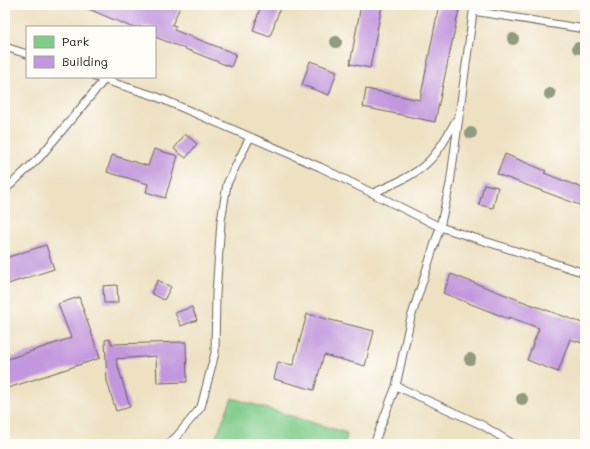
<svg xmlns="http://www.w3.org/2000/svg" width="590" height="449" viewBox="0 0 590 449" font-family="Mali,sans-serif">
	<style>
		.green { fill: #7fcc8a; stroke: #4e7453 }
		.building { fill: #c297dd }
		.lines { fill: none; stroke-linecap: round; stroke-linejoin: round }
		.lane-casing { stroke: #666156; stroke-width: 9 }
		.lane { stroke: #fff; stroke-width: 7 }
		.tree { fill: #909b7f }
	</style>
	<rect width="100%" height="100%" fill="#fdfcf7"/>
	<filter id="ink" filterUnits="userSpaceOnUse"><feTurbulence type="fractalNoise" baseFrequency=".025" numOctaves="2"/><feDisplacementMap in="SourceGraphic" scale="8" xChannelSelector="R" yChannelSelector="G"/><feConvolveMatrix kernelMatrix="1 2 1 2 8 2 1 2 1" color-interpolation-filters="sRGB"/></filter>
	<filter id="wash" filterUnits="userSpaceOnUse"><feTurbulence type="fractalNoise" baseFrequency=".012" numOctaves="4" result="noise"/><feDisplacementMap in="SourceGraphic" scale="16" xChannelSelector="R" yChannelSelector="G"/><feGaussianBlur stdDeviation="0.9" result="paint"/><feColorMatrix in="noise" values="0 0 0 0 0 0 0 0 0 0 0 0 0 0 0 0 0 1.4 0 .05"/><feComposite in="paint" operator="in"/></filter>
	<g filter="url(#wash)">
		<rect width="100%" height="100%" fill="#eee1c2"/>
		<path class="green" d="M232,398L347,433L345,444H213Z"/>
		<g id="blocks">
			<path class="building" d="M79,5H181L172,25L176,26L174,30L236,54L231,67L155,37V27H131Z
				M261,5H281L270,37L253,31Z
				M361,5H382L370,68L350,64Z
				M439,5H460L435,122L363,107L366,89L420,100Z
				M310,61L337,71L329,95L302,85Z
				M185,134L197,144L186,158L174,149Z
				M154,149L178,156L165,198L146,192L148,184L107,172L112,155L148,166Z
				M505,154L546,171L544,173L585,189V207L497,174Z
				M484,184L498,187L493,208L479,205Z
				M46,245L54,269L5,285V258Z
				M451,274L527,303L585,324V344L570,339L558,372L527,360L539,328L509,317V319L443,293Z
				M158,280L171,287L164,300L151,293Z
				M117,285L118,303H104L103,286Z
				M79,297L100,358L5,389V360L71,338L58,304Z
				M192,307L197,320L181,326L175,313Z
				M307,314L374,331L365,366L324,355L314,390L274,379L278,362L293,365Z
				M110,339L112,344L186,342L187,382L157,383L156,356L116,359L130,407L116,411L107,381L105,340Z"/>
		</g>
	</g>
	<g filter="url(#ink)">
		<use href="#blocks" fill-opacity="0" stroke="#666156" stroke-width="1"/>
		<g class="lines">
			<g class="lane-casing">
				<path id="lane" d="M473,11L585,29
					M5,47L27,54
					M95,77L155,96L320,167L440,227L585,273
					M5,190L39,158L104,80
					M373,193C389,186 414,176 427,163C440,151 449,132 458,117
					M396,386L482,425L513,444
					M168,444L177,436L201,407L215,353L216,294L221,221L227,184L250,137
					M374,444L396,386L410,321L440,227L450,184L474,5"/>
			</g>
			<use href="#lane" class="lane"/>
		</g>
		<g class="tree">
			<circle cx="513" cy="39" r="6"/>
			<circle cx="336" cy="42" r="6"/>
			<circle cx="578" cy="48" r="6"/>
			<circle cx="550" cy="94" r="6"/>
			<circle cx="471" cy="133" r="6"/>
			<circle cx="470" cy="359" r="6"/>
			<circle cx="522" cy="399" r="6"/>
		</g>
	</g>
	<rect width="590" height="449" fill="none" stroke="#fdfcf7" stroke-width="20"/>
	<rect x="26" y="26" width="130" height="52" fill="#fdfcf7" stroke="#a3a29f"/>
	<rect x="34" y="36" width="20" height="12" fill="#7fcc8a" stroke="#a3a29f"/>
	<text x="62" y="46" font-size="12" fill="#1c1c1c">Park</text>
	<rect x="34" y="56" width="20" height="12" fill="#c297dd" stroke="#a3a29f"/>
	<text x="62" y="66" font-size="12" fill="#1c1c1c">Building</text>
</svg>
